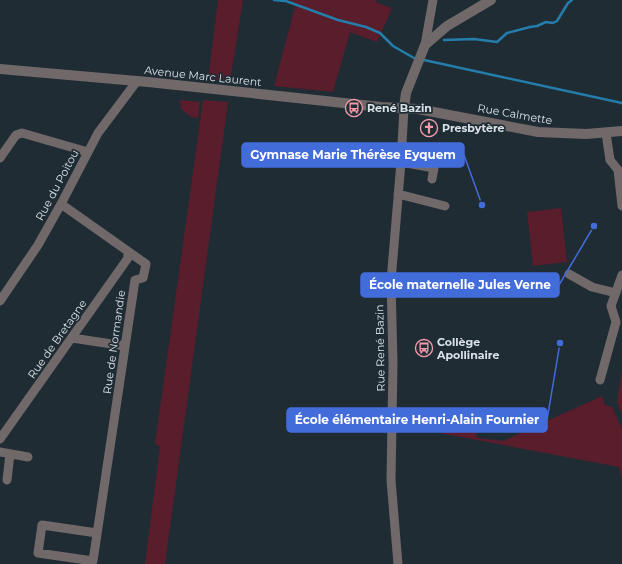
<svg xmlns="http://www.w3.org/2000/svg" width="622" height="564" viewBox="0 0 622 564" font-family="Montserrat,sans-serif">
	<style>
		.green { fill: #591d2c }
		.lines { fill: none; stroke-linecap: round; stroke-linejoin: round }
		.stream { stroke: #247dab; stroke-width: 2.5 }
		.minor { stroke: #706869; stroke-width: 9 }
		.tertiary { stroke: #706869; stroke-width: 10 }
		.labels { text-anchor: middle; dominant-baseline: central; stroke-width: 3.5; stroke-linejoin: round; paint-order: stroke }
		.street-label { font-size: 11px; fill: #dae2e8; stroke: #1f2c34 }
		.poi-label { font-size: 11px; font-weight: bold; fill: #dae2e8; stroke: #1f2c34; text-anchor: start }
		.leader { fill: none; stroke: #436cdb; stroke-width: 1.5 }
		.callout-dot { fill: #436cdb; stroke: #1f2c34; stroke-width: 1.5 }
		.callout { fill: #436cdb; stroke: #436cdb; stroke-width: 1.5 }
		.callout-label { font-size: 12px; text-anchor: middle; font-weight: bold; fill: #fff }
	</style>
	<rect width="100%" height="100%" fill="#1f2c34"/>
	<path class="green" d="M218,0H243L230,82L208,79Z
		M288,0H377L376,2L392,8L377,42L350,32L333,92L274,86L296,3Z
		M180,100L200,102L198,118L191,117L181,109Z
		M203,100L228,102L165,564H145L160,446L155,444Z
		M561,208L567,262L533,266L527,212Z
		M622,370V414L617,402Z
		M602,396L605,405L612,407L622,429V479L619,467L440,433L470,419L478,438L503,441Z"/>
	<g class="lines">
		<path class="stream" d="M274,0L286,1L338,20L366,27L380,33L393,46L414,58
			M444,40L474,39L497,42L507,33L530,27L537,26L546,22L553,23L557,21L568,3L572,0
			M424,60L622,103"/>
		<path class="minor" d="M425,45L433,0
			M606,133L610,160L618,170
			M0,158L16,135L22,133L88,152
			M401,162L434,168L435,160
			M622,174L618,170L622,206
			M432,179L434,168
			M398,194L445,206
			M61,204L146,264L143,278L135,280C121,374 107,467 93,561L38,553L42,525L97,533
			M569,274L592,287L616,293
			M0,301L38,245L61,204L98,133L137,81
			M72,338L125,346
			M600,380L616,322L611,306L622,275
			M0,439L128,258V252
			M0,452L28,457
			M7,480L10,454
			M398,564L391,480L393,363L391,281L401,162L404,108"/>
		<path class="tertiary" d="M0,69L148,82L381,107L418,109L538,132L586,134L622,131
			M404,108L406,93L425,45L447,26L491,0"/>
	</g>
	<defs>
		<g id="bus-ring" transform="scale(0.9)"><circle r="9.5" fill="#1f2c34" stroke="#f39aaa" stroke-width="1.5"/><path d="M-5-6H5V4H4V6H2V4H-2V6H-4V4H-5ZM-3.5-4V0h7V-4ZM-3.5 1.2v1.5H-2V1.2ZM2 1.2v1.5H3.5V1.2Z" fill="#f39aaa"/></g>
		<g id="church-ring" transform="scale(0.9)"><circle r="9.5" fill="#1f2c34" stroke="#f39aaa" stroke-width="1.5"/><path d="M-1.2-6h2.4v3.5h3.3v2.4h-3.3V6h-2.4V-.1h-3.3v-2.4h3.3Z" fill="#f39aaa"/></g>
	</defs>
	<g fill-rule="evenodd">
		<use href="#bus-ring" x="354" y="108"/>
		<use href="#church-ring" x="429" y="128"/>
		<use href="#bus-ring" x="424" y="348"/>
	</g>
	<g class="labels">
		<g class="street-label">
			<text transform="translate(203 76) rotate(6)">Avenue Marc Laurent</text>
			<text transform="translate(515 114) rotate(10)">Rue Calmette</text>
			<text transform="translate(57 185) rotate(-62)">Rue du Poitou</text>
			<text transform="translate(57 339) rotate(-55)">Rue de Bretagne</text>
			<text transform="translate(114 342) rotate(-82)">Rue de Normandie</text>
			<text transform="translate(380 348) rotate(-91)">Rue René Bazin</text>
		</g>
		<g class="poi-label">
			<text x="367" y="108">René Bazin</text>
			<text x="442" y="128">Presbytère</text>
			<text x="437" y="342">Collège<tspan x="437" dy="13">Apollinaire</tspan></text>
		</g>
	</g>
	<path class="leader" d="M482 205L464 155M594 226L559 285M560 343L547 420"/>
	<g class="callout-dot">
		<circle cx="482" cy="205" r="4"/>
		<circle cx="594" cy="226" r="4"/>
		<circle cx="560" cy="343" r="4"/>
	</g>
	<g class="callout">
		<rect x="242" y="143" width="222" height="24" rx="4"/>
		<rect x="361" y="273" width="198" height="24" rx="4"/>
		<rect x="287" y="408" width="260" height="24" rx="4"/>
	</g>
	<g class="callout-label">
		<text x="353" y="159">Gymnase Marie Thérèse Eyquem</text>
		<text x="460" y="289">École maternelle Jules Verne</text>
		<text x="417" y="424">École élémentaire Henri-Alain Fournier</text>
	</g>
</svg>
